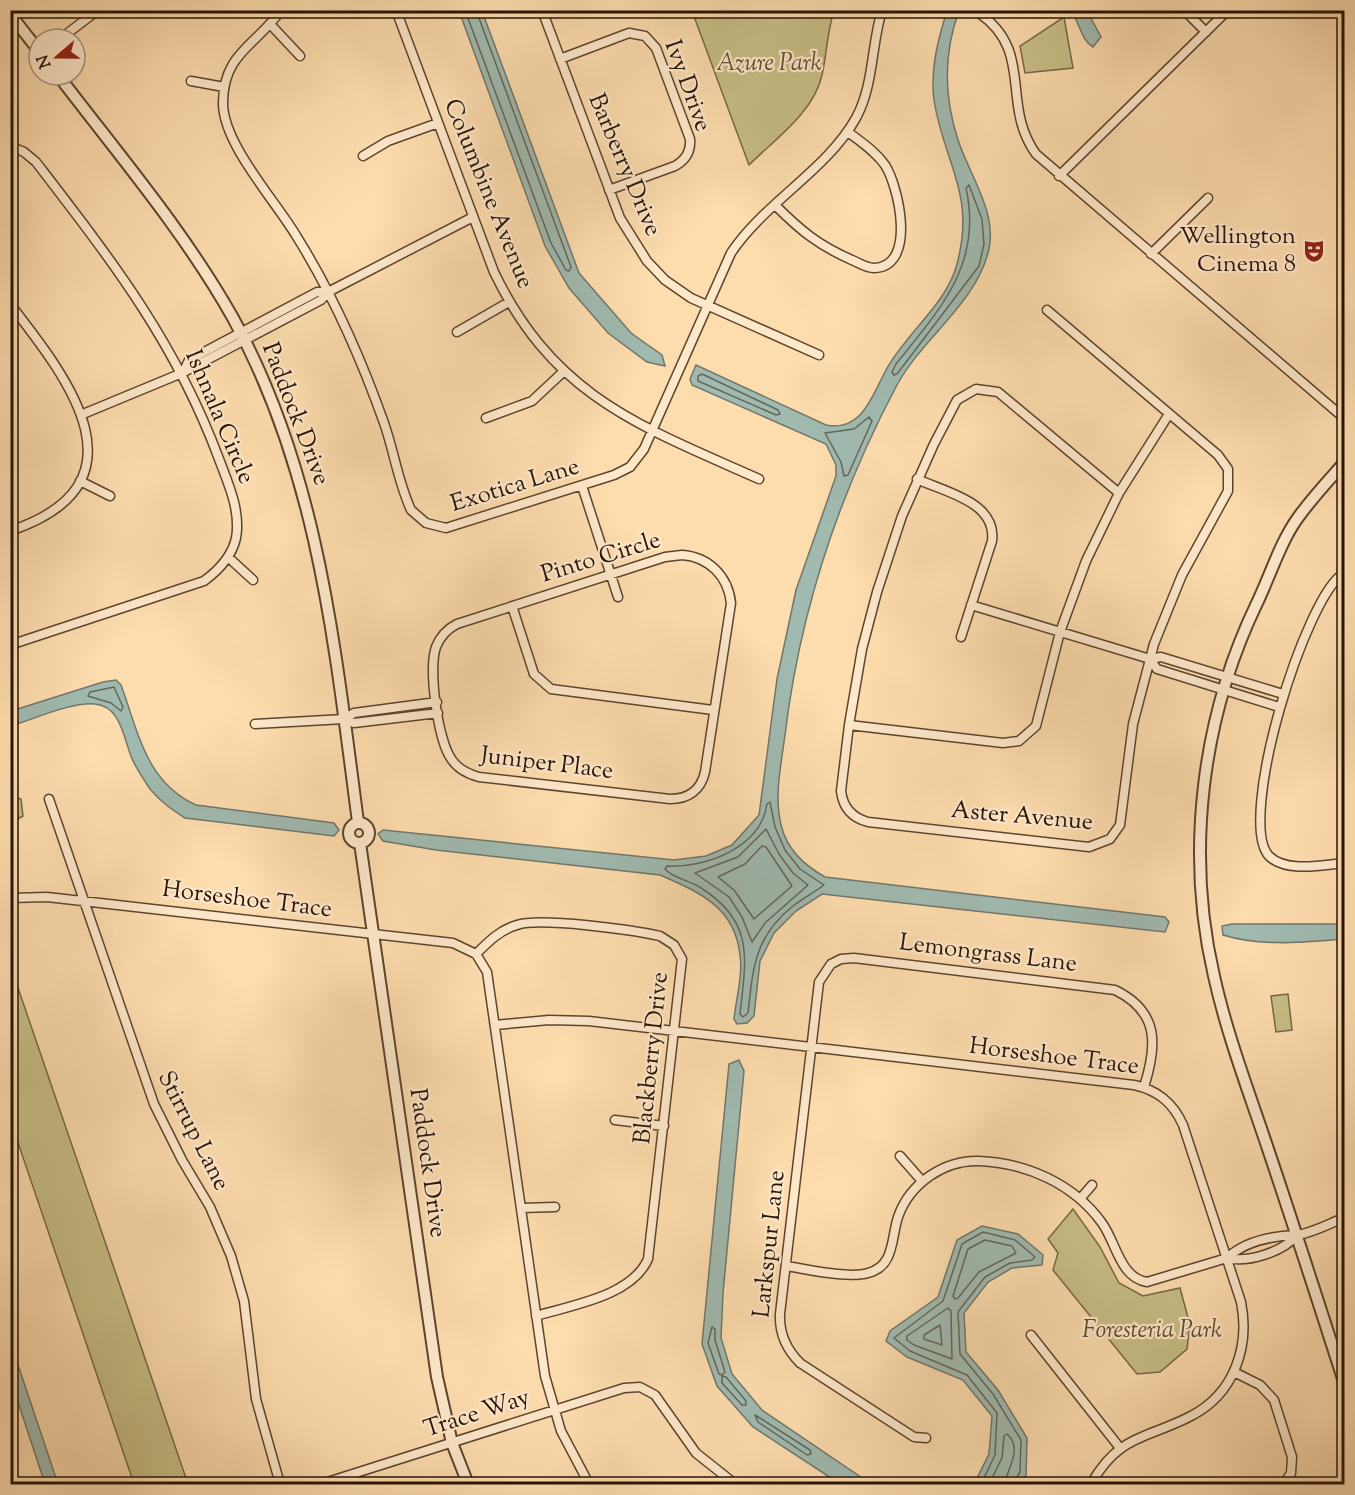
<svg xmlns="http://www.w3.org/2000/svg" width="1355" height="1495" viewBox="0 0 1355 1495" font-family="'Sorts Mill Goudy',serif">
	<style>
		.green { fill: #c7be85; stroke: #776844; stroke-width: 1.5 }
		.water { fill: #a0bab0; stroke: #70776b; stroke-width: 1.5 }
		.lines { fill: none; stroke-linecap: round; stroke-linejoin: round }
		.shore { stroke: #64665a; stroke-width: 1.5 }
		.minor-casing { stroke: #5c452e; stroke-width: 11 }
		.tertiary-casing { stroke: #5c452e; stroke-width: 14 }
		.minor { stroke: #fee8ca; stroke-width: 8 }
		.tertiary { stroke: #fee8ca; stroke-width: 10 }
		.labels { text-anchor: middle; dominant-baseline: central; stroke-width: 4.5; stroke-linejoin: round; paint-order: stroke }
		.park-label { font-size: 24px; font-style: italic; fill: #5f4f31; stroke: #fee8ca }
		.street-label { font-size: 24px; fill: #271304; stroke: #fee8ca }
		.poi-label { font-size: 24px; fill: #271304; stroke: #fee8ca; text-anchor: end }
	</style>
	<rect width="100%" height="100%" fill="#fddcae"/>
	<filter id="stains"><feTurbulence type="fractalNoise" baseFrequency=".00333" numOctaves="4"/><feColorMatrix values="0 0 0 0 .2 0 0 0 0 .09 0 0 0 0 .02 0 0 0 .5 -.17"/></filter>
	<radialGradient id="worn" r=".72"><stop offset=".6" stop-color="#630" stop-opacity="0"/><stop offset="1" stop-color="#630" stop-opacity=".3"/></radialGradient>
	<path class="green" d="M692,11H834C827,31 827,54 822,75C814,112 775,139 749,165Z
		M1064,17L1073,68L1025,73L1020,46Z
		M11,797L21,799L23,816L11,823Z
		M11,978L17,985L188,1484H134L11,1122Z
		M1288,994L1292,1030L1276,1032L1271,996Z
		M1073,1209L1100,1247L1119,1283L1143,1296L1180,1288L1190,1325L1187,1349L1160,1372L1137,1374L1053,1270L1058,1253L1048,1239Z"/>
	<path class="water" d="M459,11H482L579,273L631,333L662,355L665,366L647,362L608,333L569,288L545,246Z
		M947,11H959C943,54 944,97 958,140C969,174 997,212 989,249C977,303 923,337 897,385C838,496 800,610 785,735C781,765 774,796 781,825C787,850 804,865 825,877L1165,917L1169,922L1165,932L822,894L796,911L774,933L760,961L754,1016L747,1023L737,1024L734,1019C736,999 743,975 740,955C735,907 699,892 660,875L436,850L383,841L378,834L383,830L674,860L706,856L732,845L759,815L777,679L796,590L836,476V465L826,444L692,385L690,379L696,365L826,425C862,432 872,396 886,370C905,334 947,304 957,264C976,193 944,164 934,100C930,70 938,39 947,11Z
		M1070,11H1087L1101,37L1093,47C1080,39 1080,21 1070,11Z
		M116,680L121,685C139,734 146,782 196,805L334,823L339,830L334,836L185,818C171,809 161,802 150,789C144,780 138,771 133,761C124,742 122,706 95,704C71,702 34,719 11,726V711L103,682Z
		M1232,924H1344V939C1306,942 1261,947 1223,935L1222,926Z
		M739,1060L744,1071L723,1293L721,1338L732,1374L762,1410L871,1484H840L753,1427L717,1386L702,1344L729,1064Z
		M982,1226L1018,1234L1043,1255L1042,1265L1012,1268L988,1282L964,1313L966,1352L998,1390L1027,1438L1026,1476L1016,1484H974L989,1454L992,1416L963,1380L907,1357L886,1341L890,1331L938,1297L957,1240Z
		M11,1344L58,1484H45L11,1381Z"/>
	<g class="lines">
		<path class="shore" d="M465,10L551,243L566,270L569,271L571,267L476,10
			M969,185L982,219L984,244L979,266L897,374L894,375L892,372L896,364C940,309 983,264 966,188Z
			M702,374L778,410L780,414L776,415L698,381V376Z
			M869,417L872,421L848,475L844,476L841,462L825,433L854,429Z
			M114,687L123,707L121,711L111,703L88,696L90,692Z
			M770,802L775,827L785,850L800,869L824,885C815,892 803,898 793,906C755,936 753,967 748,1013L743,1017L740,1014C746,959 755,922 701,888C691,881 672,878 665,869L667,866C707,868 761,847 767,804Z
			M766,829L779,854L793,873L808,885L765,923L752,942L742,917L729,897L695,873L738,857Z
			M762,846L766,847L792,886L754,919L734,890L718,877L745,864Z
			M985,1240L1012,1246L1016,1253L979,1272L958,1298L955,1299L953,1296L968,1249Z
			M948,1308L951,1311L952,1359L914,1345L907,1340V1336Z
			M940,1325L942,1345L924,1339V1335Z
			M712,1327L715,1329V1340L725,1372L722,1375L719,1374L708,1343Z
			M722,1376L726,1377L746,1401V1405H742L722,1383Z
			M755,1415L810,1450L811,1454L807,1455L758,1422Z
			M981,1484L995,1455L997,1413L967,1375L910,1351L894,1338L943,1301L962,1244L983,1232L1015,1240L1035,1257L1032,1260L1010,1263L985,1277L958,1312L960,1354L993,1394L1021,1440L1020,1472L1013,1484
			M989,1484L1002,1458L1004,1436L1007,1434C1024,1449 1006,1470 1005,1484"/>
		<g class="minor-casing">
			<path id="minor" d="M281,10C257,45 223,53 223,103C223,144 275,200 297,237C333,295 361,358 384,423C394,451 398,482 411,510L426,523L446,528L614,475L630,467L644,449L731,253C764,203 827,170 856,118C874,85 871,46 882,10
				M396,10L494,272C554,397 640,426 759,479
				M542,10L620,218L647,261L665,280L691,298L819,355
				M1184,10L1206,32
				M979,13C1035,52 1000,104 1036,154L1344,418
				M270,24L300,56
				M60,39L98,10
				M560,59L629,33L645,36L656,48L690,139C691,151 686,160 675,166L609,190
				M191,81L224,87
				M10,146L24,152L36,162C112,261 175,341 219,459C228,483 241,511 236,538C232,556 219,570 204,581L10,645
				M363,156L388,141L438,123
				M1059,176L1228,10
				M775,205C801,231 818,245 852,260C859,263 866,268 874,268C917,267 899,187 885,165C875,151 861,142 848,132
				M1151,254L1208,198
				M10,304C70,381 150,484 10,531
				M1047,310L1218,455L1228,469V491L1182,575L1154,644L1133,724L1120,825L1110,839L1089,847L868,822C853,818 843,808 841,791L849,725L862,649L877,592L902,516L934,444L957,400L976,389L998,392L1119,493
				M457,332L509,302
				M183,373L189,360L317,292H328
				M83,414L182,373L321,300L328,292L473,217
				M486,418L532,401L563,372
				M917,479C945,492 997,502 992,541L961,637
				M80,481L110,496
				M582,486L618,597
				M682,555C709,557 728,576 731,603L705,772C701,790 688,799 670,799L479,777C468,774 458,769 452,760C438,742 428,669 436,647C440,637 447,629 457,624L665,557Z
				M228,557L253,580
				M1344,573C1305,596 1236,821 1269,856C1286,873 1323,865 1344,863
				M971,605L1150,659
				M512,606L534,674L551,689L713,710
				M1279,707L1157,669L1150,659L1161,657L1283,694
				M344,719L354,713L437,702
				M255,724L344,719L354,723L438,713
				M849,725L1003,743L1019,741L1036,726L1060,632L1086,561L1119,493L1169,414
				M49,799L154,1104L182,1160L210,1207L231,1256L244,1301L256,1399L280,1484
				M10,898L47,897L453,943L476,954L487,972L545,1376L561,1431L589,1484
				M476,954C489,941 500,930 517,925C540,917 633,930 660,936L674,945L682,959L648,1259C632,1296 572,1305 536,1316
				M495,1025L549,1020L589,1021L1134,1085C1158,1090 1173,1103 1183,1125L1241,1302C1250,1347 1234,1394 1191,1416C1147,1439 1119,1434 1091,1484
				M615,1120L664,1126
				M900,1156L922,1181
				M1080,1199L1092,1185
				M521,1208L555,1207
				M1227,1258C1248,1263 1283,1252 1297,1235
				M786,1266C807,1269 848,1279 868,1273C895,1266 891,1238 898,1217C910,1183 944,1160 979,1161C1027,1163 1074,1184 1102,1223C1116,1242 1120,1278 1147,1282L1227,1258C1245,1241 1272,1236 1296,1235C1311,1234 1330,1223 1344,1218
				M1031,1335L1120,1448
				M1234,1372L1260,1385L1274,1400L1292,1457L1291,1473L1284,1484
				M926,1438L914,1437L800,1363C786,1349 779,1334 780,1314L819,982L831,964L841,959L854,958L1115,990C1160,1012 1157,1046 1144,1087
				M321,1484L624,1388L640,1387L655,1395L696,1453L735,1484"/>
		</g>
		<g class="tertiary-casing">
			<path id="tertiary" d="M10,14L39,51
				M58,75C118,154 184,231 233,318C319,474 335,649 358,822
				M1344,463C1328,481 1311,499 1297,519C1280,543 1270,576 1257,603C1202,717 1185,852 1214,976C1227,1035 1249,1092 1268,1149C1294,1226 1319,1304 1344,1382
				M349 833a10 10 0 1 1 20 0a10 10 0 1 1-20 0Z
				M360,843L437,1377L452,1443L468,1484"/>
		</g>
		<use href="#minor" class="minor"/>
		<use href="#tertiary" class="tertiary"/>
	</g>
	<defs>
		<g id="theatre-bare" transform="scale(1.8)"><path d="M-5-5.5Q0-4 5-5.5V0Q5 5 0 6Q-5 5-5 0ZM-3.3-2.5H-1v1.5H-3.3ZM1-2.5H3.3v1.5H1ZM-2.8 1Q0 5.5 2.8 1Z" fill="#8f2418" stroke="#fee8ca" stroke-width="2.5" paint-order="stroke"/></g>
	</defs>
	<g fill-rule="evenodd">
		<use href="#theatre-bare" x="1314" y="251"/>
	</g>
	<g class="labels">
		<g class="park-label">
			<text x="769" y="64">Azure Park</text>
			<text x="1152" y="1331">Foresteria Park</text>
		</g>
		<g class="street-label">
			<text transform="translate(687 86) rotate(70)">Ivy Drive</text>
			<text transform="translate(624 165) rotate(67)">Barberry Drive</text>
			<text transform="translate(488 194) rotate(68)">Columbine Avenue</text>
			<text transform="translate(295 414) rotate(69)">Paddock Drive</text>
			<text transform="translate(219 417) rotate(67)">Ishnala Circle</text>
			<text transform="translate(515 486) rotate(-17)">Exotica Lane</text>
			<text transform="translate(601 558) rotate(-17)">Pinto Circle</text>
			<text transform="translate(547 764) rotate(7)">Juniper Place</text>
			<text transform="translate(1022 817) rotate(5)">Aster Avenue</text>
			<text transform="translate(247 900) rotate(7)">Horseshoe Trace</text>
			<text transform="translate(988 954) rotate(7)">Lemongrass Lane</text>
			<text transform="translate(1054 1057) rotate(7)">Horseshoe Trace</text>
			<text transform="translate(652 1058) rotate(-84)">Blackberry Drive</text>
			<text transform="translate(193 1131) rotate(63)">Stirrup Lane</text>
			<text transform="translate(427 1163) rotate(82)">Paddock Drive</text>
			<text transform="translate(770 1244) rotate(-84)">Larkspur Lane</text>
			<text transform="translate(477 1414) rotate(-18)">Trace Way</text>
		</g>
		<g class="poi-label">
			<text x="1296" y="237">Wellington<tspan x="1296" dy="28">Cinema 8</tspan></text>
		</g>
	</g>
	<rect width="1355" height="1495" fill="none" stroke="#fddcae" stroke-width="36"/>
	<rect x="12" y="12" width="1331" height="1471" fill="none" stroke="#271304" stroke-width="3"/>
	<rect x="18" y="18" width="1319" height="1459" fill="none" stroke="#271304" stroke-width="1.5"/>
	<g transform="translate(57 57) rotate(250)"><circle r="28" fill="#fee8ca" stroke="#a8937b" stroke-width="1.5"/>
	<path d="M0-4.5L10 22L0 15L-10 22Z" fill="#8f2418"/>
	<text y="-9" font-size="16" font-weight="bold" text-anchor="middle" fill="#271304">N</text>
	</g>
	<rect width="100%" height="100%" filter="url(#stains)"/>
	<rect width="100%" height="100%" fill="url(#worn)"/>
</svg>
